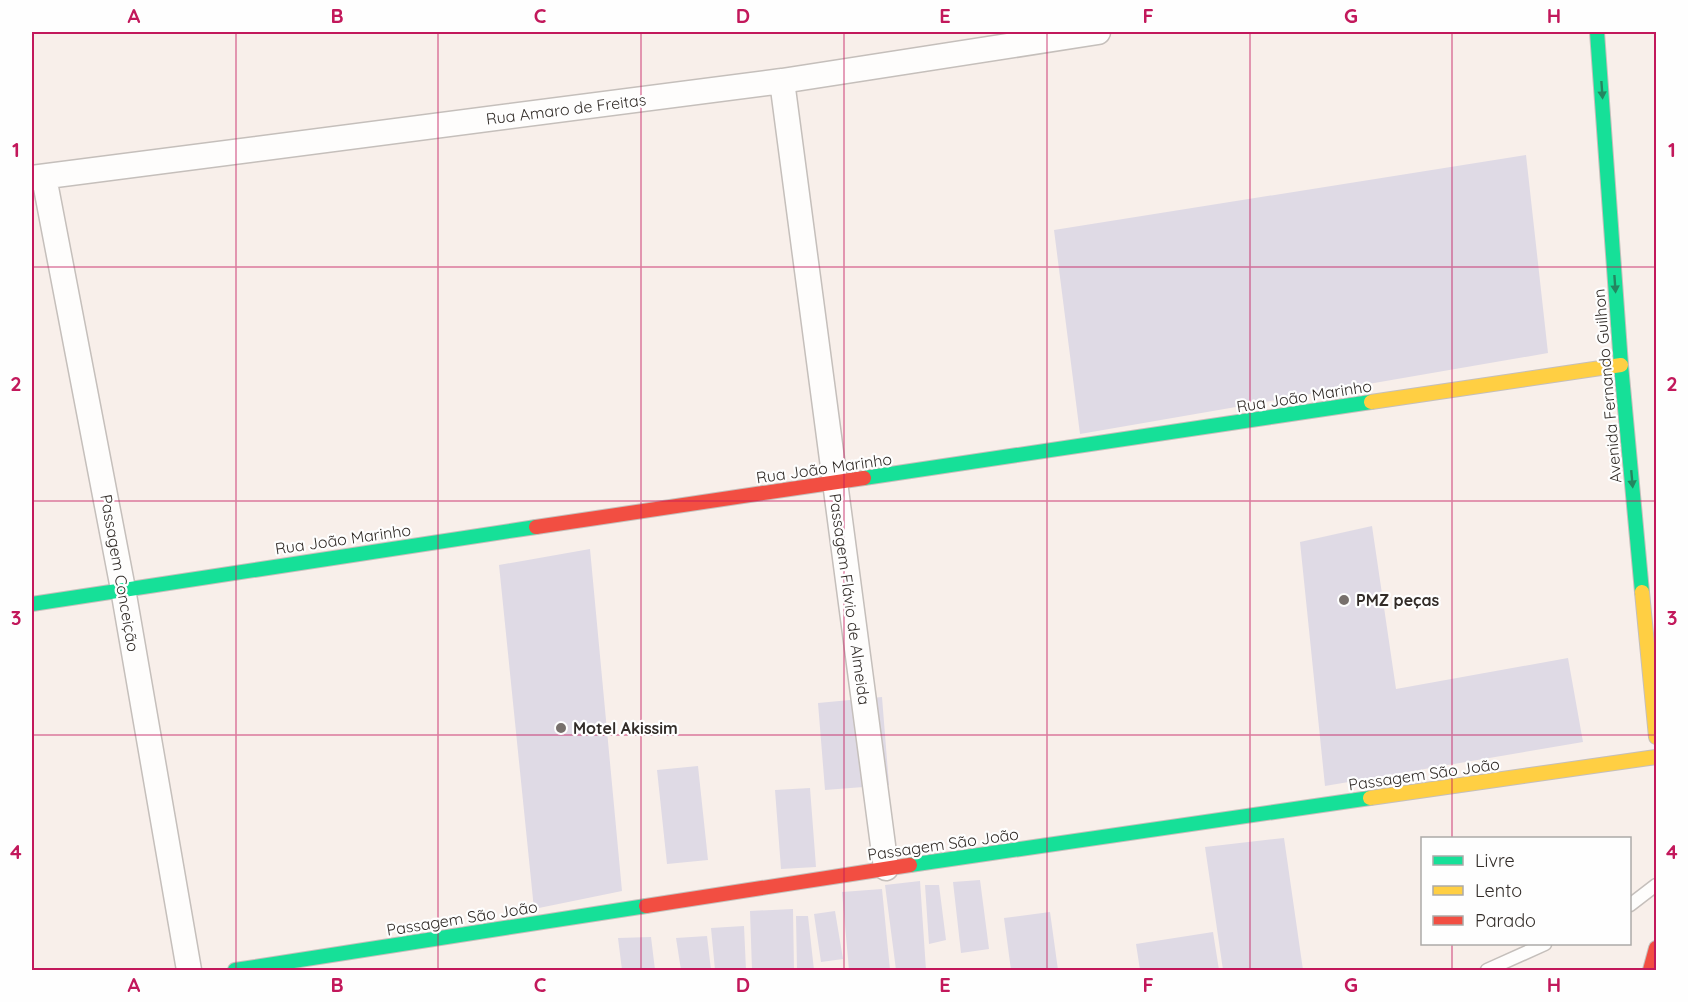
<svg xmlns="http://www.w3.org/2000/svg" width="1688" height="1002" viewBox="0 0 1688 1002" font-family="Quicksand,sans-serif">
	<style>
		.building { fill: #dfdae5 }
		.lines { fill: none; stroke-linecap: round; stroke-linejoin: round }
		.lane-casing { stroke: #c5bfbb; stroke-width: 15 }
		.street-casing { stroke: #c5bfbb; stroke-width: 27 }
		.fast-casing { stroke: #c5bfbb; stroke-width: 16 }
		.slow-casing { stroke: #c5bfbb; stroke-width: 16 }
		.jam-casing { stroke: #c5bfbb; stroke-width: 16 }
		.lane { stroke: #fefdfc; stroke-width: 12 }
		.street { stroke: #fefdfc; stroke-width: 24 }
		.fast { stroke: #16e098; stroke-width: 14 }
		.slow { stroke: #ffcf43; stroke-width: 14 }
		.jam { stroke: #f24e42; stroke-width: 14 }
		.oneway { fill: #248660 }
		.grid { fill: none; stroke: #c2185b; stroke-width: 1.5; stroke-opacity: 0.55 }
		.poi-dot { fill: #77706c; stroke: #fefefe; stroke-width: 2 }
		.labels { text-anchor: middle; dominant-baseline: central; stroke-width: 4.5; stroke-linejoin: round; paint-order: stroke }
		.street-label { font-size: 16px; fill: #322c28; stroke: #fefefe }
		.poi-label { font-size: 16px; font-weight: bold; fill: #322c28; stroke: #fefefe; text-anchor: start }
		.neatline { fill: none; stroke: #c2185b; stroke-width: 2 }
		.grid-label { font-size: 20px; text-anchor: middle; font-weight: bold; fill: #c2185b }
	</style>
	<rect width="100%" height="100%" fill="#f8efea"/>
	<path class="building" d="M1526,155L1548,353L1080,434L1054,230Z
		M1372,526L1396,689L1568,658L1583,742L1325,786L1300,542Z
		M590,549L622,891L534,909L499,565Z
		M882,697L889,785L825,790L818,703Z
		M698,766L708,860L667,864L657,770Z
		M810,788L816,867L781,869L775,790Z
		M1284,838L1303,970H1223L1205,847Z
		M980,880L989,949L961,953L953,882Z
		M920,881L926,970H896L885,885Z
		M925,885H939L946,940L929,944Z
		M882,889L890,970H849L842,892Z
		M793,909L794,970H752L750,911Z
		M835,911L843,959L821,962L814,914Z
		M1050,912L1058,970H1011L1004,918Z
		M796,916H808L814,970H797Z
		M744,926L746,970H715L711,928Z
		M1213,932L1219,970H1140L1136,944Z
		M707,936L711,970H681L676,938Z
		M651,937L655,970H622L618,938Z"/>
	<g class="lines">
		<g class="lane-casing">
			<path id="lane" d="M1630,905L1656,885
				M1487,970L1545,944"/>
		</g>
		<g class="street-casing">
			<path id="street" d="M782,81L886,868
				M44,177L123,589L189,970
				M32,178L782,81L1098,32"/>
		</g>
		<g class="fast-casing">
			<path id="fast" d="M1597,32L1621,365L1642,592
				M864,478L1371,402
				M32,604L536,527
				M910,865L1370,798
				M235,970L646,906"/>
		</g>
		<g class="slow-casing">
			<path id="slow" d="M1371,402L1621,365
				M1642,592L1656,737
				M1370,798L1656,757"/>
		</g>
		<g class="jam-casing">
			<path id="jam" d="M536,527L864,478
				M646,906L910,865
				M1650,970L1656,948"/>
		</g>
		<use href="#lane" class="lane"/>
		<use href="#street" class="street"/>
		<use href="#fast" class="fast"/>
		<use href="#slow" class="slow"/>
		<use href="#jam" class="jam"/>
	</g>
	<defs><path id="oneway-solid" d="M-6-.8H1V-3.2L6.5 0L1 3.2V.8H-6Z" transform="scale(1.5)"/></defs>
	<g class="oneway">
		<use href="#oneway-solid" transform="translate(1602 90) rotate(86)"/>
		<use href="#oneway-solid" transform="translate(1615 284) rotate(86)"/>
		<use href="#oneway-solid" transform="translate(1632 479) rotate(85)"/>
	</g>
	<path class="grid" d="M236,32V970M438,32V970M641,32V970M844,32V970M1047,32V970M1250,32V970M1452,32V838M32,267H1656M32,501H1656M32,735H1656M1452,944V970"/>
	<g class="poi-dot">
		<circle cx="1344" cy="600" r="6"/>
		<circle cx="561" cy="728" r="6"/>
	</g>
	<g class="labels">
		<g class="street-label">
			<text transform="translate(566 109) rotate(-7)">Rua Amaro de Freitas</text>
			<text transform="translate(1607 386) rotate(-95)">Avenida Fernando Guilhon</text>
			<text transform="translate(1304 396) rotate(-9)">Rua João Marinho</text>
			<text transform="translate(824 468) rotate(-8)">Rua João Marinho</text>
			<text transform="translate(343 539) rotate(-8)">Rua João Marinho</text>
			<text transform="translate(120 573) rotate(80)">Passagem Conceição</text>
			<text transform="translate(850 599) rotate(82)">Passagem Flávio de Almeida</text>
			<text transform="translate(1424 774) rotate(-8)">Passagem São João</text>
			<text transform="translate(943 844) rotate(-8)">Passagem São João</text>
			<text transform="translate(462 918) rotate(-9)">Passagem São João</text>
		</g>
		<g class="poi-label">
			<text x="1356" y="600">PMZ peças</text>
			<text x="573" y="728">Motel Akissim</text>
		</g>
	</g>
	<rect width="1688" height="1002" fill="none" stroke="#fefefe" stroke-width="66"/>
	<rect x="1421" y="837" width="210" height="108" fill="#fefefe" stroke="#acaaa8" stroke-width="1.5"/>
	<rect x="1433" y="856" width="30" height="9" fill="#16e098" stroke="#acaaa8" stroke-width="1.5"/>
	<text x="1475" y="867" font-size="18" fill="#322c28">Livre</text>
	<rect x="1433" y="886" width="30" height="9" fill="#ffcf43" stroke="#acaaa8" stroke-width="1.5"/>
	<text x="1475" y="897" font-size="18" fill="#322c28">Lento</text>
	<rect x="1433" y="916" width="30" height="9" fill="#f24e42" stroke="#acaaa8" stroke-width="1.5"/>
	<text x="1475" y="927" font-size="18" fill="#322c28">Parado</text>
	<rect x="33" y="33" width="1622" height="936" class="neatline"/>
	<g class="grid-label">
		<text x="134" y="23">A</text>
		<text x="337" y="23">B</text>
		<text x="540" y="23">C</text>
		<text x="743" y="23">D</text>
		<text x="945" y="23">E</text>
		<text x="1148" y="23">F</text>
		<text x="1351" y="23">G</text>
		<text x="1554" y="23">H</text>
		<text x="16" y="157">1</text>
		<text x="1672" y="157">1</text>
		<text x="16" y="391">2</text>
		<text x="1672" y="391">2</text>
		<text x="16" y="625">3</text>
		<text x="1672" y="625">3</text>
		<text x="16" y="859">4</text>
		<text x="1672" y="859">4</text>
		<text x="134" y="992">A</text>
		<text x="337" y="992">B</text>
		<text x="540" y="992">C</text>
		<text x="743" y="992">D</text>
		<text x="945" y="992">E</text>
		<text x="1148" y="992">F</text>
		<text x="1351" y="992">G</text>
		<text x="1554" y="992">H</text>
	</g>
</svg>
